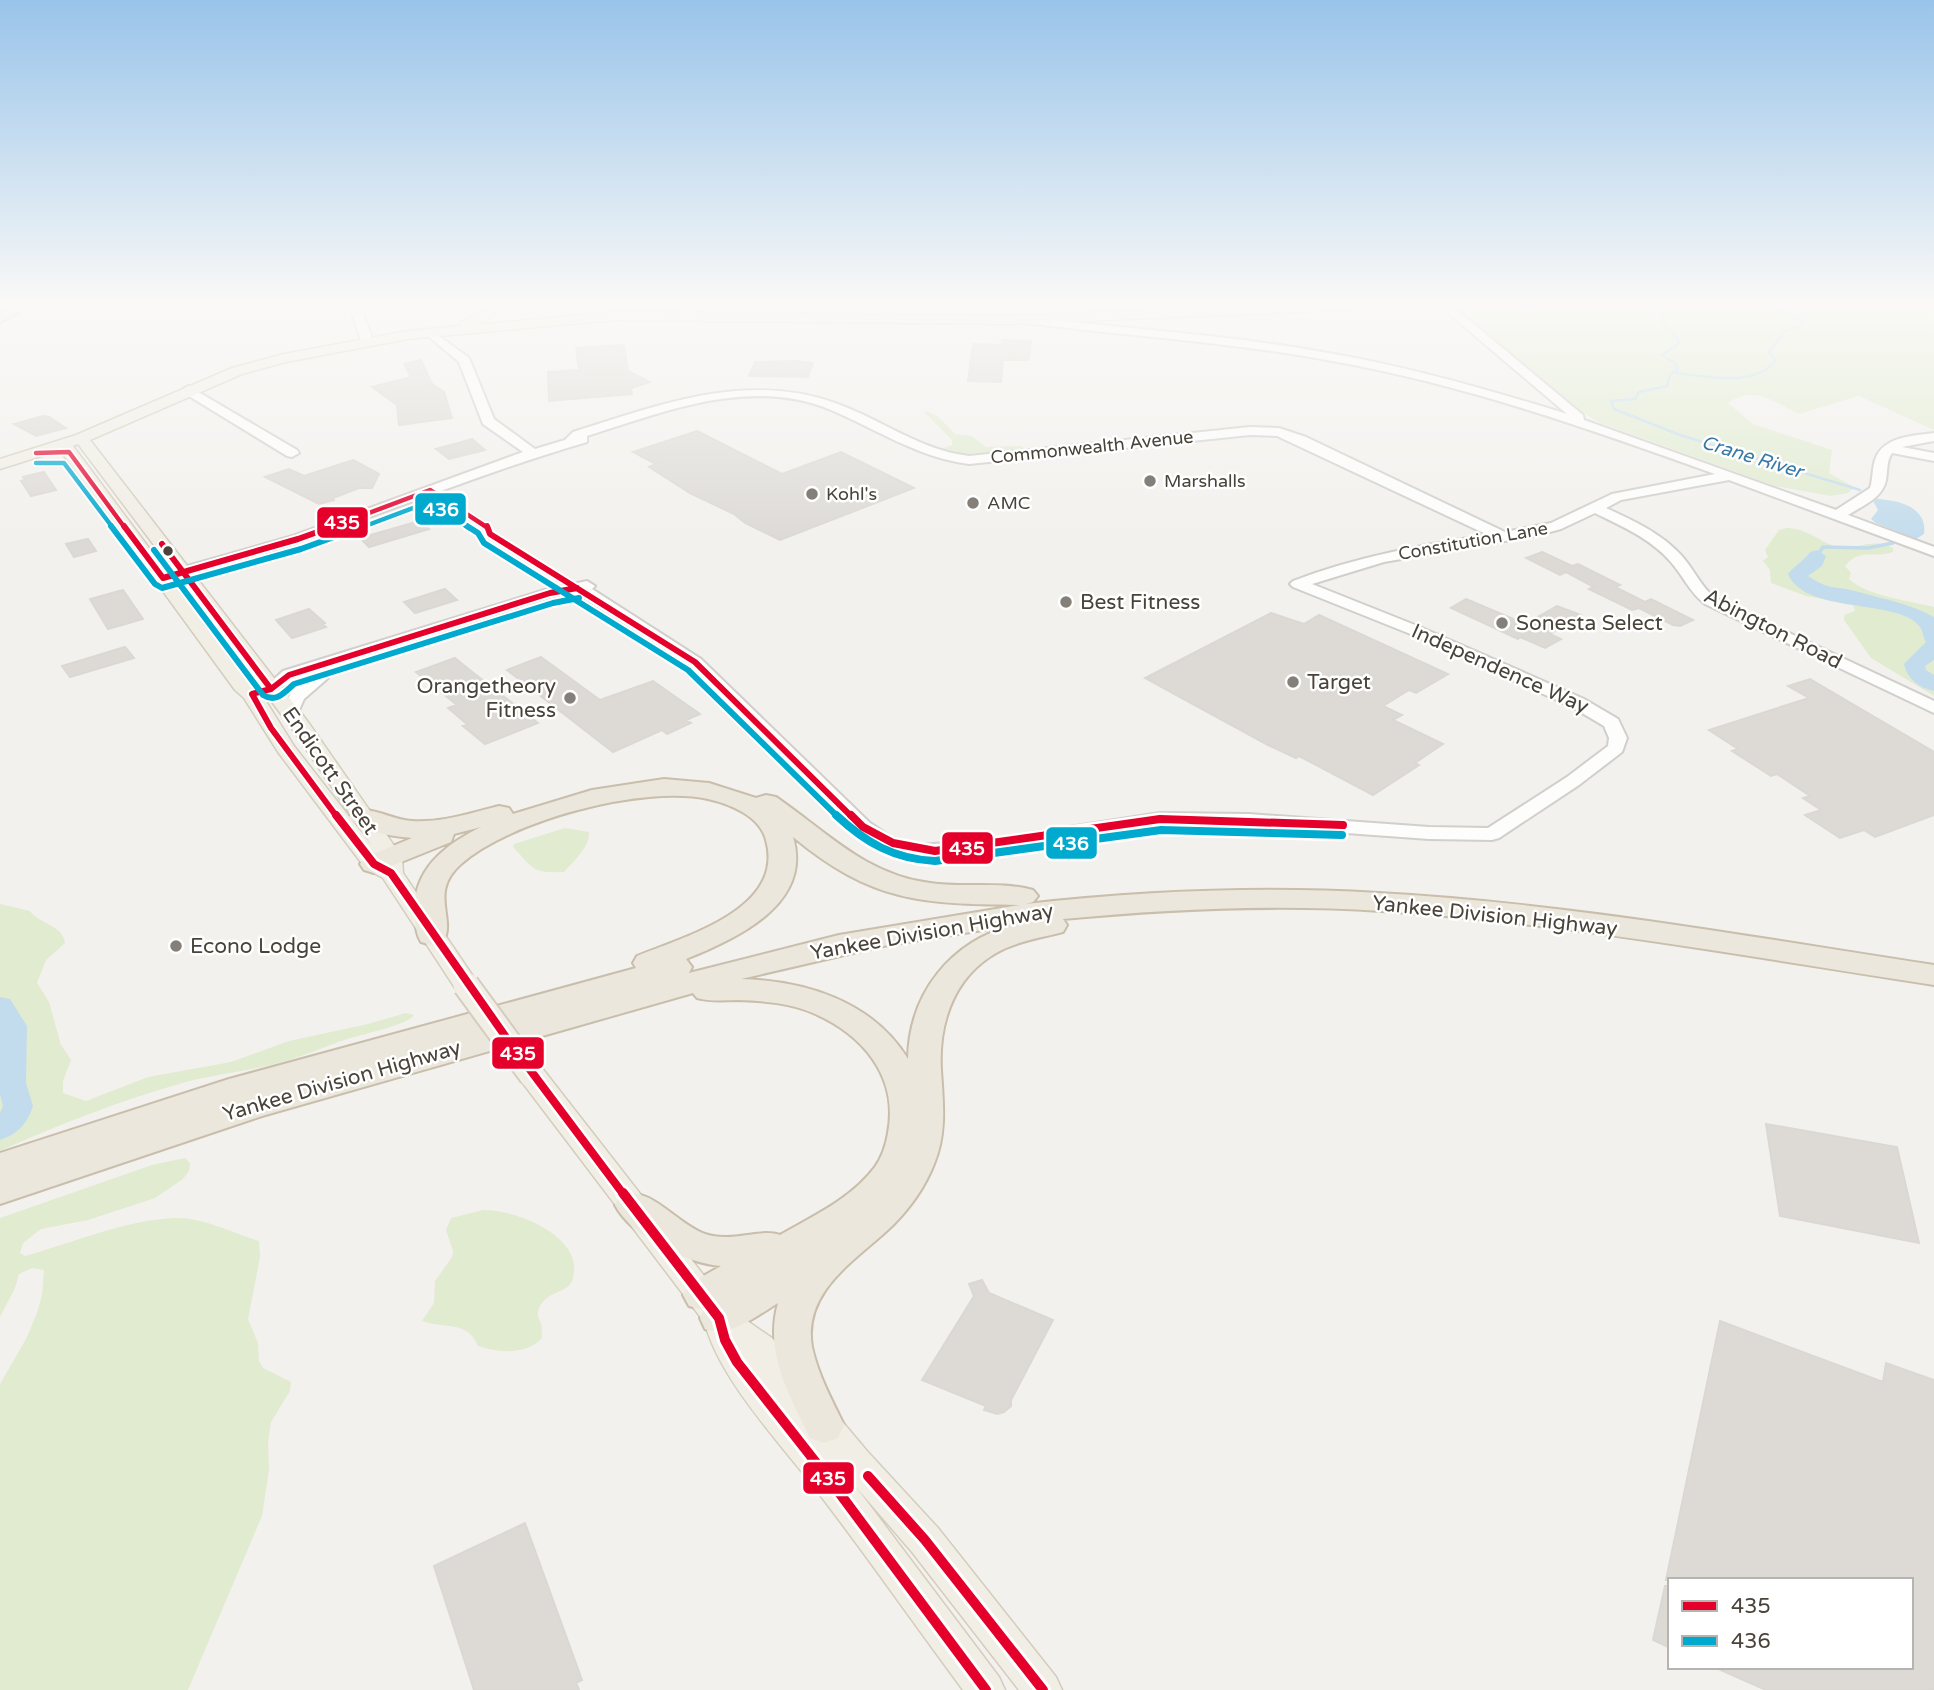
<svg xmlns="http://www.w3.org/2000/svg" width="1934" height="1690" viewBox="0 0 1934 1690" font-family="'Varela Round',sans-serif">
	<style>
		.green { fill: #e0ebd0 }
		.water { fill: #c3dced }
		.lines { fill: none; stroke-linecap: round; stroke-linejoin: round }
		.stream-far1 { stroke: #c3dced; stroke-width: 2.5 }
		.stream { stroke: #c3dced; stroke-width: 3.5 }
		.river { fill: #c3dced; fill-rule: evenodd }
		.building { fill: #dddad6; stroke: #dbd8d4; stroke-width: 2 }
		.minor-casing { stroke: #d1cfcc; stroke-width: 4 }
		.major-casing { stroke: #d4cdbd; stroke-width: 3 }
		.highway-casing { stroke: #c9beab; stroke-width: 4 }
		.minor { fill: #fdfdfc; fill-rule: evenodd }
		.major { fill: #f1eee6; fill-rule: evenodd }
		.highway { fill: #ece7dc; fill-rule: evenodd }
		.major-bridge-casing { stroke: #d4cdbd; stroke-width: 29; stroke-linecap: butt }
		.major-bridge { stroke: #f1eee6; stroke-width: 25 }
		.bus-1-far3-casing { stroke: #fff; stroke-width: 8 }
		.bus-1-far2-casing { stroke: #fff; stroke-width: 10 }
		.bus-1-far1-casing { stroke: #fff; stroke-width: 13 }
		.bus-1-casing { stroke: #fff; stroke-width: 16 }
		.bus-2-far2-casing { stroke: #fff; stroke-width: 8 }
		.bus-2-far1-casing { stroke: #fff; stroke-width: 10 }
		.bus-2-casing { stroke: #fff; stroke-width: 13 }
		.bus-1-far3 { stroke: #e4002b; stroke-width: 4.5 }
		.bus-1-far2 { stroke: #e4002b; stroke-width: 6 }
		.bus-1-far1 { stroke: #e4002b; stroke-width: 8 }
		.bus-1 { stroke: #e4002b; stroke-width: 10 }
		.bus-2-far2 { stroke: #00a9ce; stroke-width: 4.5 }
		.bus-2-far1 { stroke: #00a9ce; stroke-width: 6 }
		.bus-2 { stroke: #00a9ce; stroke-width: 8 }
		.poi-dot { fill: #848079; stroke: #fff; stroke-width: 2.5 }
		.bus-dot { fill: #49433a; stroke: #fff; stroke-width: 2.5 }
		.labels { text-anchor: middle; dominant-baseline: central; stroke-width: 5; stroke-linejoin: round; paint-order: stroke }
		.far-street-label { font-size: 18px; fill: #49433a; stroke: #fff }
		.far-poi-label { font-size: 18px; fill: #49433a; stroke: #fff; text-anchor: start }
		.far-water-label { font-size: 19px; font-style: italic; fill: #3778a7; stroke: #fff }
		.poi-label { font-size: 21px; fill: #49433a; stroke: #fff; text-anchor: start }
		.street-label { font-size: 21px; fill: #49433a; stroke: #fff }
		.line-badge { stroke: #fff; stroke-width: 2.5 }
		.badge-label { font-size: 19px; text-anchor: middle; font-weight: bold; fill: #fff }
	</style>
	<rect width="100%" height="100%" fill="#f3f1ee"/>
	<path class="green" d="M1454,307H1934V430L1859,396L1799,414C1771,401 1756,385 1728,403L1753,424L1832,450L1829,473L1854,487L1848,493L1831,496L1775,486L1598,422L1584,413Z
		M923,411C937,412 946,425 955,434L972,436L986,447L1020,446L1025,448C999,454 967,460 943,448L952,445V440Z
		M1787,528C1811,529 1821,544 1839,547C1858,550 1874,537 1893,548V552C1873,559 1861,547 1845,566L1851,573L1849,579C1867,596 1910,601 1934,607V696L1871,658L1844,620V615L1855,611L1853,605L1806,596L1771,583L1770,570L1763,561L1768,557L1765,550L1779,530Z
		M565,828L589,832C590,847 574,861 564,872C532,874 533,868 513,847L514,844Z
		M0,904L30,911C39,924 63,925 65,943L46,960L37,983L49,1002L61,1045L71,1060L63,1081V1093L86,1101L148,1077L231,1062L289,1041L368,1024L406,1013L414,1015C407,1026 357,1035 341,1041C322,1048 304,1056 285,1061C253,1071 219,1073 186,1082C122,1100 60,1124 0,1151Z
		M185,1158L190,1163L189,1171L183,1179L155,1198L88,1220L41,1229L23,1243L20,1253L25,1256C72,1243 128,1219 176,1218C204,1218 233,1233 259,1241L260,1257L248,1319L258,1343L259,1361L263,1368L291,1382L290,1391L271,1422L268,1442L269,1470L262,1516L188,1690H0V1384L26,1339L37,1313L42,1295L44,1270L32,1268L19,1274L15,1288L0,1317V1218L152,1165Z
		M483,1210C514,1209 588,1237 572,1281C567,1294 542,1291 538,1312C537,1319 542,1323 542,1328C542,1331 541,1334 542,1338C527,1355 498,1353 478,1346C468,1320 443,1329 422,1321L434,1303L435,1281L452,1257L453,1251L446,1230L451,1218Z"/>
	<path class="water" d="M1877,499C1898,500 1928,507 1924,534L1916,539L1876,523L1871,519L1878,510L1873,501Z"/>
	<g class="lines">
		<path class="stream-far1" d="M1661,306L1663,323L1679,340L1677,345L1662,355L1675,363L1678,369L1670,375L1667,386L1639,392L1635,399L1611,401L1614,409L1680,435L1860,490
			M1676,373C1705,376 1756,388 1776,360L1769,352L1784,332L1803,324L1797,318L1770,306"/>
		<path class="stream" d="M1817,556L1823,547L1868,548L1893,543"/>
		<path class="river" d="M1817,550L1826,556L1822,566L1808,576C1831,591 1832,585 1855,591C1882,599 1909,603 1934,617V660L1925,666L1926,670L1934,675V691C1919,688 1907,679 1904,664L1926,642C1923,638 1923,631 1920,627C1900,598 1805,615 1788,574C1795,565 1804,561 1810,552Z
			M0,997L10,999L27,1026L26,1083L33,1106C27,1124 18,1134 0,1140V1113L3,1106L0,1095Z"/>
	</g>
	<path class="building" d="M1002,340L1031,341L1029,360H1003L1001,382L968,381L973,344L1001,345Z
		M624,345L628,371L650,382L631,388L632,394L549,401L548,372L579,370L576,348Z
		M421,360L432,384L444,392L452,418L399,425L397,405L372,387L411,377L404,364Z
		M797,361L813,363L808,377L749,376L755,362Z
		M43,416L49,417L66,428L36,436L14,424Z
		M697,431L782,474L841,452L914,488L780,540L745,523L734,514L690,493L649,467L656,464L633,452Z
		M472,439L485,450L449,459L436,449Z
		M353,460L379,474L372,488H359L333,498L334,500L319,504L265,477L289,469L304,476Z
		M44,472L56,490L31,496L21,481L25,480L23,477Z
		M419,521L429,529L369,547L360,538Z
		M88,539L96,551L74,557L66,544Z
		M1542,552L1572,566L1578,564L1620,585L1615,587L1645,602L1651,599L1693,620L1680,626L1673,625L1639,608L1632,610L1589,589L1594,587L1566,572L1560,575L1526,558Z
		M445,589L457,600L415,613L404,602Z
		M123,590L143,619L108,629L90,599Z
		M1466,599L1525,624L1557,606L1581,615L1550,634L1561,639L1545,648L1520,637L1518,639L1451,608Z
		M309,609L325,623L323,624L326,627L292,638L276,620Z
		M1271,613L1304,624L1319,615L1448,674L1416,693L1409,690L1383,706L1402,715L1393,720L1443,744L1415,763L1419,765L1373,795L1299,756L1296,758L1268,745L1145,678Z
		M125,647L134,658L70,677L62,666Z
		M541,657L600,700L653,681L700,714L686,720L691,723L667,734L662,730L613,752L507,670Z
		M455,658L471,671L538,723L485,744L463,726L468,725L448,708L457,705L416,672Z
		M1810,679L1934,752V815L1875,837L1864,830L1840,838L1805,815L1821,810L1803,798L1810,796L1777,774L1771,776L1732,751L1738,749L1709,730L1809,698L1788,686Z
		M1766,1124L1897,1147L1919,1243L1780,1216Z
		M982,1280L989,1293L1053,1320L1011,1400V1406L1004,1412L997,1414L984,1410L986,1406L922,1380L974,1296L969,1284Z
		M1720,1321L1883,1382L1886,1363L1934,1380V1690H1766L1714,1667H1911V1580H1666Z
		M525,1523L582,1680L576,1683L579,1690H474L434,1566Z
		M1665,1586H1670V1648L1653,1640Z"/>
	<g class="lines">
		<g class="minor-casing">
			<path id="minor" d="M350,306H360L373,341L371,343L361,341Z
				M693,306H711L694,312L688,318H680L678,316L686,308Z
				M1440,306H1452L1583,415L1584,420L1836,510L1870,488C1873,479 1872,469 1875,460C1883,436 1913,436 1934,433V441L1902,447L1934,453V461L1892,453C1886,462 1888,470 1886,480C1883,498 1862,506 1848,515L1934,547V556L1729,480L1621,500L1606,508C1632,520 1661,533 1681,555C1694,569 1700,586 1715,598L1934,701V713L1705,604C1689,592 1683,575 1670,561C1650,538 1621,526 1595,513L1561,529L1539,535L1384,562L1312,584L1420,627L1584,699L1618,719L1627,738L1622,752L1579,785L1499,838L1492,840L1429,839L1249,826L1160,825L986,852L920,857L878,846L856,831L689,665L575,593L553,597L295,679L271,694L263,689L283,671L545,590L587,581L595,586L592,589L701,659L870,823L892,838L920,845L986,840L1160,813L1249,814L1429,827L1488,828L1567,777L1608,746L1609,738L1604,726L1572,707L1408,633L1293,587L1290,584L1293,581C1356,557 1421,545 1488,535L1277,436L1250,435L969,464C917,457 878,430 831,410C751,376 664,412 587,436V442C450,482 320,542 182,577L174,572L177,569L293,536L523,452L483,424L459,362L427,335V331L431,330L469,358L494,419L535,449L565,440L573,432C659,405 746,371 835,403C881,419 919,450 969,456L1250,427L1279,428L1306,437L1505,532L1551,523L1612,494L1715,474C1590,429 1463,384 1332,361C1231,342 1128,336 1026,323L1020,320L1026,317C1129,329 1232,335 1334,354C1413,368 1490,390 1567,414Z
				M188,386L297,450L299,453L292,457L287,456L184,393L182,390Z
				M320,673L328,678L304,699L296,717H284L281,713C287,695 301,678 320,673Z"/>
		</g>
		<g class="major-casing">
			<path id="major" d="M493,306H509L477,325L614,312L1011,316L1259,306H1357L1351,310L1011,324L614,320L408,339L286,362L242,374L90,440L308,722L402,857L403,873L479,985L475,991L466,993L457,991L383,878L366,869L278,752L244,698L235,690L60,450L0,469V459L76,435L232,368L284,354L408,331L460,326L461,322ZM78,444L293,730L372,846L294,746L259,690L249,682L73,446Z
				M532,1065L542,1068L730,1309L772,1338L867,1451L938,1528L1056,1677L1062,1690H1019L912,1552L856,1487L999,1677L1005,1690H963C914,1624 867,1556 817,1491C781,1444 719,1379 705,1323L522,1082L519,1075L522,1068Z"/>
		</g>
		<g class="highway-casing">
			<path id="highway" d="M10,306H30L0,322V311Z
				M664,779L709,783L756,798L766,795L776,797C827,832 866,875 930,883C964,888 1001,881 1033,890L1038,896L1033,902L1026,904C1143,891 1261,886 1379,893C1565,903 1750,937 1934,965V985C1750,957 1567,923 1381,911C1275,904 1169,909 1063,919L1067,925L1063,932C1044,937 1024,940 1006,948C957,970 938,1019 941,1070C943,1102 947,1133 934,1164C925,1187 910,1208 893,1225C858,1259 802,1290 812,1347C818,1375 832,1400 844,1425L838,1438L824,1443L810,1438C789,1394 764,1353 778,1303C756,1316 731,1338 705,1329L700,1318L704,1310L689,1306L683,1295L689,1284L721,1266C686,1263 632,1237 615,1205L620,1195C651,1185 676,1224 705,1234C732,1243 760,1228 780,1235C813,1216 851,1199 875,1167C882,1157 886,1145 888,1133C899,1076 862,1034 813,1013C790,1003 764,1001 739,1000C725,1000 711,1002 697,998L693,993L262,1116L0,1204V1153L229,1079L636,968L633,963L637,956C684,937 786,909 766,840C760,816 730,804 708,799C643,785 511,820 461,864C428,893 457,919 443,942L432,945L421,942C416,934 416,926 415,916C411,871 444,845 481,827L454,834L451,842L374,873L364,870L360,864L364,858L412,838C394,836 360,833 349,817L353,811C373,806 392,820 412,821C442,823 470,813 499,806L509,808L513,814L592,790ZM793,837C872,902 921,904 1020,905L839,935L689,973L692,967L686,959C736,939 813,904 793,837ZM1014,925C951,941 909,993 908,1059C872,1001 806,981 741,979L883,946Z"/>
		</g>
		<use href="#minor" class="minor"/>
		<use href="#major" class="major"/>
		<use href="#highway" class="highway"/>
		<g class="major-bridge-casing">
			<path id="major-bridge" d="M466,985L532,1075"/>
		</g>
		<use href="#major-bridge" class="major-bridge"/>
		<g class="bus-1-far3-casing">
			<path id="bus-1-far3" d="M36,453L69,452L125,528
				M329,528L430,490L488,528"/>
		</g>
		<g class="bus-1-far2-casing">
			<path id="bus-1-far2" d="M124,526L163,578L298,539L334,526
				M487,526L490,534L695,662L852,817
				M162,544L271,689
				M337,817L271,728L252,694L271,689L289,675L550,593L577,588"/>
		</g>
		<g class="bus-1-far1-casing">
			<path id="bus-1-far1" d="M336,815L374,864L391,873L510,1043L624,1195
				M851,815L863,827L893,843L935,851L1160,819L1343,825"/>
		</g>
		<g class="bus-1-casing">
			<path id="bus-1" d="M623,1193L719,1318L725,1340L737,1362L832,1483L986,1690
				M868,1476L925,1540L1043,1690"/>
		</g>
		<g class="bus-2-far2-casing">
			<path id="bus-2-far2" d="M36,463H64L113,528
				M360,528L429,502L469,528"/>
		</g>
		<g class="bus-2-far1-casing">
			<path id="bus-2-far1" d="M111,526L155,584L162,588L301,549L364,526
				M467,526L478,533L484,543L688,670L838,817
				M154,550L263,695C276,703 284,693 294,684L553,603L579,598"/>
		</g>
		<g class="bus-2-casing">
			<path id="bus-2" d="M836,815C866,843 894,859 935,861L1161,830L1342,835"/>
		</g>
		<use href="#bus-1-far3" class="bus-1-far3"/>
		<use href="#bus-1-far2" class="bus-1-far2"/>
		<use href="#bus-1-far1" class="bus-1-far1"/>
		<use href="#bus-1" class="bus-1"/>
		<use href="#bus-2-far2" class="bus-2-far2"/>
		<use href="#bus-2-far1" class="bus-2-far1"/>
		<use href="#bus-2" class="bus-2"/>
	</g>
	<linearGradient id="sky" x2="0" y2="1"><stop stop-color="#99c4ea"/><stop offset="0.56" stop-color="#faf9f7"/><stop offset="1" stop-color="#faf9f7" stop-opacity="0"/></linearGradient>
	<rect width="1934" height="542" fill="url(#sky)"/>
	<g class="poi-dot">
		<circle cx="1150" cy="481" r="7"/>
		<circle cx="812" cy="494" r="7"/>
		<circle cx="973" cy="503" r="7"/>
		<circle cx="1066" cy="602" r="7"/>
		<circle cx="1502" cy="623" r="7"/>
		<circle cx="1293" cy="682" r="7"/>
		<circle cx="570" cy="698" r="7"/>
		<circle cx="176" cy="946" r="7"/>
	</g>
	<circle class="bus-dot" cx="168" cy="551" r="6"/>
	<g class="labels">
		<g class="far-street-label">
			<text transform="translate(1092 447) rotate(-6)">Commonwealth Avenue</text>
			<text transform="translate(1473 541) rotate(-10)">Constitution Lane</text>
		</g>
		<g class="far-poi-label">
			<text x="1164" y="481">Marshalls</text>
			<text x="826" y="494">Kohl's</text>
			<text x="987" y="503">AMC</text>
		</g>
		<g class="far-water-label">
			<text transform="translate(1752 457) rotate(17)">Crane River</text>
		</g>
		<g class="poi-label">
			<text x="1080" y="602">Best Fitness</text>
			<text x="1516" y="623">Sonesta Select</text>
			<text x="1307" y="682">Target</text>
			<text x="556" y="686" text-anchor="end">Orangetheory<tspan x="556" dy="24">Fitness</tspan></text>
			<text x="190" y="946">Econo Lodge</text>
		</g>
		<g class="street-label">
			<text transform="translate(1773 629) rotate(27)">Abington Road</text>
			<text transform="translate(1500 669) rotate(24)">Independence Way</text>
			<text transform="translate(330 771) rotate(55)">Endicott Street</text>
			<text transform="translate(1495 916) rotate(6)">Yankee Division Highway</text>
			<text transform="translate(932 932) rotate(-10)">Yankee Division Highway</text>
			<text transform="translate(342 1081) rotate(-16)">Yankee Division Highway</text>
		</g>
	</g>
	<g class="line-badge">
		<rect x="414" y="492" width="53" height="34" rx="7" fill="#00a9ce"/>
		<rect x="316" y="506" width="53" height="33" rx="7" fill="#e4002b"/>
		<rect x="1045" y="826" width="53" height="34" rx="7" fill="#00a9ce"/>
		<rect x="941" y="831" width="53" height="34" rx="7" fill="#e4002b"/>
		<rect x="491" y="1036" width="54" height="34" rx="7" fill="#e4002b"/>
		<rect x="802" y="1461" width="53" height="34" rx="7" fill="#e4002b"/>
	</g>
	<g class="badge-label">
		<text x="441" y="516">436</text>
		<text x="342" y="529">435</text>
		<text x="1071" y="850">436</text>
		<text x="967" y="855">435</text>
		<text x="518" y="1060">435</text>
		<text x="828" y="1485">435</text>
	</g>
	<rect x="1668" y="1578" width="245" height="91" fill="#ffffff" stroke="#b6b4b0" stroke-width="2"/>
	<rect x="1682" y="1601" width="35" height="10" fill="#e4002b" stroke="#b6b4b0" stroke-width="2"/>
	<text x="1731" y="1613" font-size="21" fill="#49433a">435</text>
	<rect x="1682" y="1636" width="35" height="10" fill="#00a9ce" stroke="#b6b4b0" stroke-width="2"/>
	<text x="1731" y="1648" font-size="21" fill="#49433a">436</text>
</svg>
